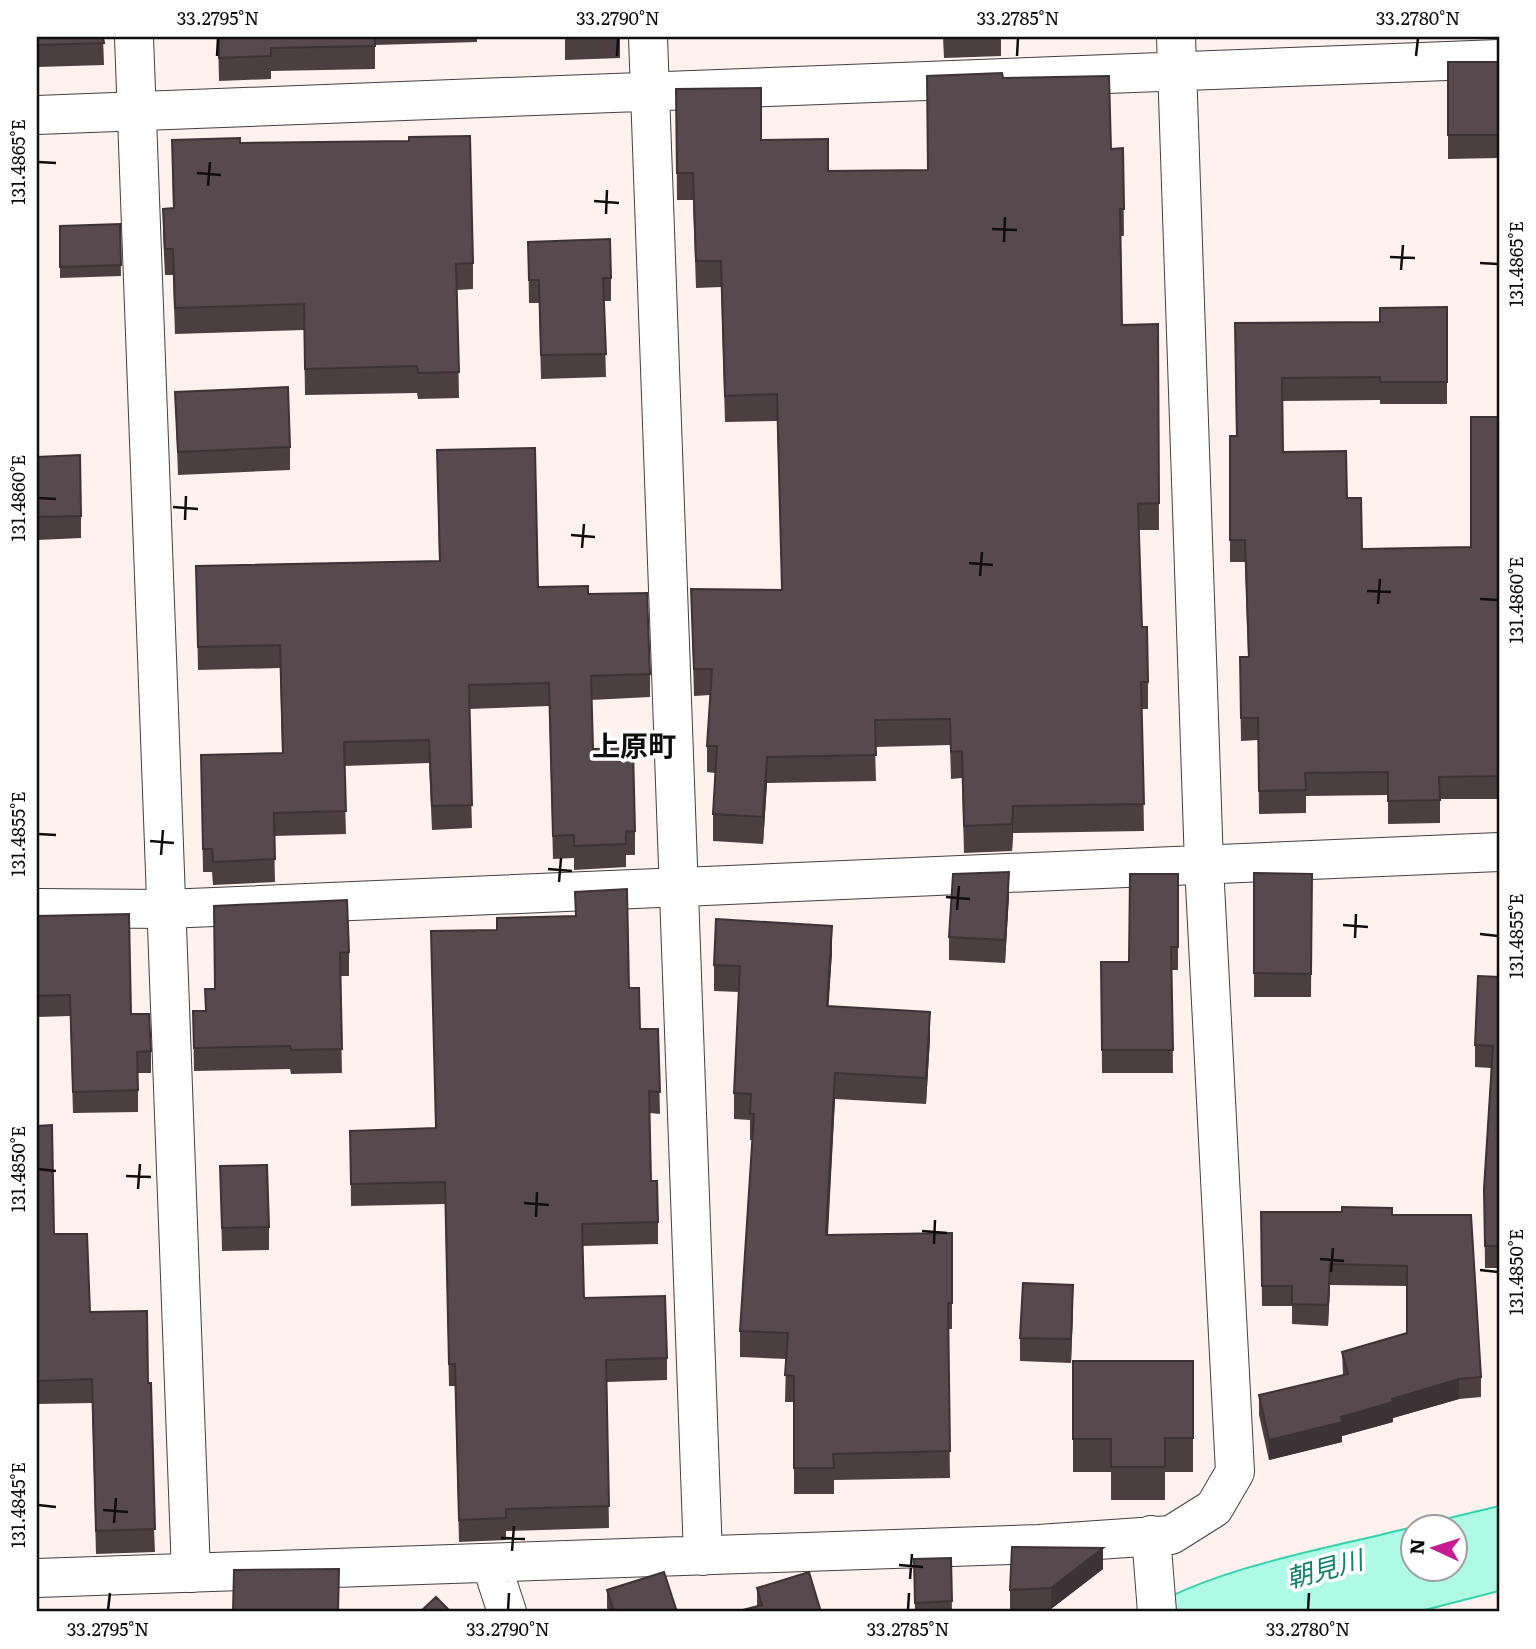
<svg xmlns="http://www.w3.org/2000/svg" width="1536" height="1649" viewBox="0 0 1536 1649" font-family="Literata,'Noto Sans JP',serif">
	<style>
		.water { fill: #affae5; stroke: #32d5ab; stroke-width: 2 }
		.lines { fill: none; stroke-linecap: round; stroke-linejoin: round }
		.minor-casing { stroke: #414141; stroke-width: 40 }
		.tertiary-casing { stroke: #414141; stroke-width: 40 }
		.minor { stroke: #fff; stroke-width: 38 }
		.tertiary { stroke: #fff; stroke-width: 38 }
		.wall { fill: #4b3f42 }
		.shaded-wall { fill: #3d3336 }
		.building { fill: #57494d; stroke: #3d3336; stroke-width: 2 }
		.ticks { fill: none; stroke: #0e0e0e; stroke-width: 2.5 }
		.labels { text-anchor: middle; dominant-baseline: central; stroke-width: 7; stroke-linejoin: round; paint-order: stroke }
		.water-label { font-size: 26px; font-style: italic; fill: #108269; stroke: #fff }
		.quarter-label { font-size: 28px; font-weight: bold; fill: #0e0e0e; stroke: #fff }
		.neatline { fill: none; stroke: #0e0e0e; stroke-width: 2.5 }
		.ticks-label { font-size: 18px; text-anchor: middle; fill: #0e0e0e }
	</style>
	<rect width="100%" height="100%" fill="#fff1ee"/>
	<path class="water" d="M1499,1506V1591L1417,1612H1140C1222,1565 1322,1550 1413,1527L1414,1568H1456V1526H1416Z"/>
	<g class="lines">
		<g class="minor-casing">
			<path id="minor" d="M648,37L703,1556
				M37,115L1499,59
				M37,908L166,909L1499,852
				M1151,1535L1157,1612
				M491,1563L507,1612
				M37,1578L1039,1544L1171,1535L1214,1508L1235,1472L1204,865L1176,37"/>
		</g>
		<g class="tertiary-casing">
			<path id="tertiary" d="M134,37L191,1573"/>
		</g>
		<use href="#minor" class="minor"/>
		<use href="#tertiary" class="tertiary"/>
	</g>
	<path class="wall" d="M37,37H103L104,65L37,67Z
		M218,37H477V42L375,45V69L271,71V79L219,81Z
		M565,37H620V58L565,60Z
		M943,37H1001V56L944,58Z
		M1448,62H1499V158L1448,159Z
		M1003,78L1111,149L1123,148L1124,236H1120L1122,325L1158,324L1159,530H1139L1142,627L1148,682V709H1142L1144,831L1013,833L1012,851L964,853L962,778L951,779L950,745L875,747L876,781L767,783L763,844L713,841V814L715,773L707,772V746L710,695L694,696L691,589L782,590L777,421L725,422L721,287L696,288L693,200H677L676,89L761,140L828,171L928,170Z
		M172,140L240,143L473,263V289L457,290L459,398L418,399L417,393L305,395L304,330L175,334L173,275H165L163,235V209L173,208Z
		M120,224L121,276L60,278V226Z
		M528,242L611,278V301H604L606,377L541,379L539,303H529Z
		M1447,307V404H1380V400L1283,401V452L1347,498L1362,549L1471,547L1499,417V799H1440V823L1388,824V795L1306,796V813L1259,814L1258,740L1241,741L1240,679L1248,657L1245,562H1230V436H1236L1235,323L1380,322Z
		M175,392L290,447V470L178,475Z
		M437,450L538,587L588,594L650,674V697L591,700L593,749L635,831V855H626V867L574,870V858L553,859L549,706L469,709L472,828L432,830L429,763L344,766L346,834L274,836L275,882L213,885L212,872H203L201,755L282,753L280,668L198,670L196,566L439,561Z
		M37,457L81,516V538L37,540Z
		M1254,873L1312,874L1311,997H1254Z
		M1178,874V970H1172L1173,1073H1102L1101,962H1129Z
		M1009,895L1005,963L949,960V937Z
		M214,906L349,952V976H340L342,1073L291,1074L290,1069L194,1071L193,1011H205V989H215Z
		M37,916L131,1014L151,1051V1073H138V1112L73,1113L70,1016L37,1017Z
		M431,931L629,988L640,1029H658L660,1114L650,1113L651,1181L658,1222V1244L583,1246L584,1298L667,1358V1380L607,1382L609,1528L506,1531V1540L459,1542L455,1386H449L445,1204L351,1206L350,1131L436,1128Z
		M832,952L828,1006L930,1038L926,1104L835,1099L828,1235L952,1233V1329H948L950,1478L834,1480V1494H794V1402H785L786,1359L740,1357V1331L752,1140H750V1120L734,1119V1093L739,992L714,991V965Z
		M1499,977V1268H1485L1484,1189L1491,1068L1475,1067V1045Z
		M37,1126L54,1234L90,1312L148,1383L155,1552L96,1554L92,1403L37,1404Z
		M220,1166L269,1227V1250L222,1251Z
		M1261,1212L1392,1215L1481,1377V1397L1459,1399L1393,1418V1422L1342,1436V1442L1269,1460L1259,1415V1395L1343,1375L1342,1352L1407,1333V1286L1330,1285L1328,1326L1292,1324V1306H1262Z
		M1073,1308L1071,1363L1020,1361V1338Z
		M1073,1361H1193V1472H1165V1500H1111V1472H1073Z
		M951,1558L952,1612H915L914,1559Z
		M1103,1569L1051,1609L1010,1611V1590Z
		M757,1588L821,1612L757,1606Z
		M607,1590L677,1612H607Z"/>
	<path class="shaded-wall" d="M767,757V783L763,844V817Z
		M1013,806V833L1012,851V824Z
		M1009,872V895L1005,963V940Z
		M832,926V952L827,1032V1006Z
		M930,1012V1038L926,1104V1078Z
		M835,1073V1099L826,1261V1235Z
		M1330,1264V1285L1328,1326V1305Z
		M1073,1285V1308L1071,1363V1339Z
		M1459,1379V1399L1393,1418V1422L1342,1436V1442L1269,1460V1440L1341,1417L1392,1399Z
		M1103,1548V1569L1051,1609V1588Z"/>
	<path class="building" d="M37,37H103L104,43L37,45Z
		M219,37H375V46L271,48V56L219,58Z
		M1448,62H1499V135H1448Z
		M1002,73L1003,78L1109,76L1111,149L1123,148L1124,209H1120L1122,325L1158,324L1159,503L1138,504L1142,627H1147L1148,682H1141L1144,804L1013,806L1012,824L964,826L962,751L951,752L950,719L875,720L876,755L767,757L763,817L713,814L717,746H707L712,669H694L691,589L782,590L777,394L725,396L721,261H696L693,173H677L676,89L761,88V140L828,139V171L928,170L927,76Z
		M470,136L473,263L456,264L459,372L418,373L417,366L305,369L304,304L175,308L173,249H165L163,209L174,208L172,140L240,138V143L409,141V137Z
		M120,224L121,265L60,267V226Z
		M610,239L611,278H603L606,354L541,355L539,280H529L528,242Z
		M1447,307V382H1380V377L1282,378L1283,452L1346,451L1347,498H1361L1362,549L1471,547V417H1499V776L1439,777L1440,800L1388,801V772L1305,773L1306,790L1259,791L1258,718H1241L1240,657H1249L1245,540H1230V436H1237L1235,323L1380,322V308Z
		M288,387L290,447L178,452L175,392Z
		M535,448L538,587L588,586V594L647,593L650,674L591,676L593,749L633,748L635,831L626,832V844L574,846V835L553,836L549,683L469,685L472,805L432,806L429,740L344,742L346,811L274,813L275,859L213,862L212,849H203L201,755L283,753L280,645L198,647L196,566L440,561L437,450Z
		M80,455L81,516L37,517V457Z
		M1009,872L1005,940L949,937L953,874Z
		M1254,873L1312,874L1311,974L1254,973Z
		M1130,874H1178V947H1171L1173,1050H1102L1101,962H1129Z
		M627,889L629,988H639L640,1029H658L660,1092L649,1091L651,1181H657L658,1222L582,1224L584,1298L665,1296L667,1358L606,1360L609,1506L506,1509V1518L459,1520L455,1364H449L445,1182L351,1184L350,1131L436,1128L431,931L497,930V918L576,916L575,892Z
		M347,900L349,952L340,953L342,1049L291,1050L290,1046L194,1048L193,1011H206L205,989H215L214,906Z
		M129,914L131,1014H149L151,1051L137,1052L138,1090L73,1092L70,995L37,996V916Z
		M716,919L832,926L827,1006L930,1012L926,1078L835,1073L826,1235L952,1233V1303H948L950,1451L833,1454L834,1468H794V1376L785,1375L788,1333L740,1331L754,1114H750L751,1094L734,1093L740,966L714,965Z
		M1478,976L1499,977V1246H1485L1484,1189L1493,1046L1475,1045Z
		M52,1125L54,1234H87L90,1312L147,1311L148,1383H151L155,1529L96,1531L92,1379L37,1381V1126Z
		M267,1165L269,1227L222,1228L220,1166Z
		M1342,1207L1392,1208V1215H1471L1481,1377L1459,1379L1392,1399L1393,1402L1341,1417L1342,1422L1269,1440L1259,1395L1348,1374L1342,1352L1407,1333V1266L1330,1264L1328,1305L1292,1304V1286H1262L1261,1212H1342Z
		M1023,1283L1073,1285L1071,1339L1020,1338Z
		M1073,1361H1193V1438H1165V1467H1111V1439H1073Z
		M1012,1547L1103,1548L1051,1588L1010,1590Z
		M951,1558L952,1601L915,1603L914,1559Z
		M339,1569L338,1612H233L234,1570Z
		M664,1572L677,1612H614L607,1590Z
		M809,1572L821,1612H735L762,1605L757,1588Z
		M436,1597L451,1612H420Z"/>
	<path class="ticks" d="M217,56L218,38M617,56L618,38M1017,56L1018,38M1416,56L1418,38M38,162L56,163M197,173L221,175M208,186L210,162M594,201L619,203M606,214L607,190M992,229L1017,230M1004,242L1005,217M1390,257L1415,258M1480,263L1498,264M1401,270L1403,245M38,498L56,499M173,507L198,509M185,520L186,496M571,535L595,537M582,548L584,524M969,563L993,565M980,576L982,552M1367,591L1391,592M1480,599L1498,600M1378,604L1380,579M38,834L56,835M150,841L174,843M161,855L163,830M548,869L572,871M559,882L561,858M946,897L970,899M957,910L959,886M1343,925L1368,927M1480,934L1498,936M1355,938L1356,914M38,1169L56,1171M126,1176L151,1177M138,1189L140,1164M524,1203L549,1205M536,1217L537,1192M922,1231L947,1233M934,1244L935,1220M1320,1259L1344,1261M1480,1270L1498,1272M1331,1272L1333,1248M38,1505L56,1507M103,1510L128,1512M114,1523L116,1498M501,1538L525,1539M512,1551L514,1526M899,1565L923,1567M910,1579L912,1554M108,1610L110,1593M508,1610L509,1593M908,1610L909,1593M1308,1610L1309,1593"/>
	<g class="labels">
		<g class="water-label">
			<text transform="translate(1324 1567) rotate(-15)">朝見川</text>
		</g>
		<g class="quarter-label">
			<text x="634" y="744">上原町</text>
		</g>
	</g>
	<rect width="1536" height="1649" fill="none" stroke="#ffffff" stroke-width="77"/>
	<g transform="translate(1434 1548) rotate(274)"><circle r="33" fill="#ffffff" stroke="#9f9f9f" stroke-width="2"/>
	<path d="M0-5L12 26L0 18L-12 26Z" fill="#c61d94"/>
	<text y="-10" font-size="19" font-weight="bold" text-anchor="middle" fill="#0e0e0e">N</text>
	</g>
	<rect x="38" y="38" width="1460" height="1572" class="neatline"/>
	<g class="ticks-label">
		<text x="218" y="25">33.2795°N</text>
		<text x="618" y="25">33.2790°N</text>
		<text x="1018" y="25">33.2785°N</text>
		<text x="1418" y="25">33.2780°N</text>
		<text transform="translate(19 162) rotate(-90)" y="6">131.4865°E</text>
		<text transform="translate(1517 264) rotate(-90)" y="6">131.4865°E</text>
		<text transform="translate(19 498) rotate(-90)" y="6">131.4860°E</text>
		<text transform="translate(1517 600) rotate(-90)" y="6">131.4860°E</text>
		<text transform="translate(19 834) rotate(-90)" y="6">131.4855°E</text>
		<text transform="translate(1517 936) rotate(-90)" y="6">131.4855°E</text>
		<text transform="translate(19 1169) rotate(-90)" y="6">131.4850°E</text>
		<text transform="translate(1517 1272) rotate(-90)" y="6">131.4850°E</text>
		<text transform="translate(19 1505) rotate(-90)" y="6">131.4845°E</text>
		<text x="108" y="1636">33.2795°N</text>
		<text x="508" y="1636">33.2790°N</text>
		<text x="908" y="1636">33.2785°N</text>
		<text x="1308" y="1636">33.2780°N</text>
	</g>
</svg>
